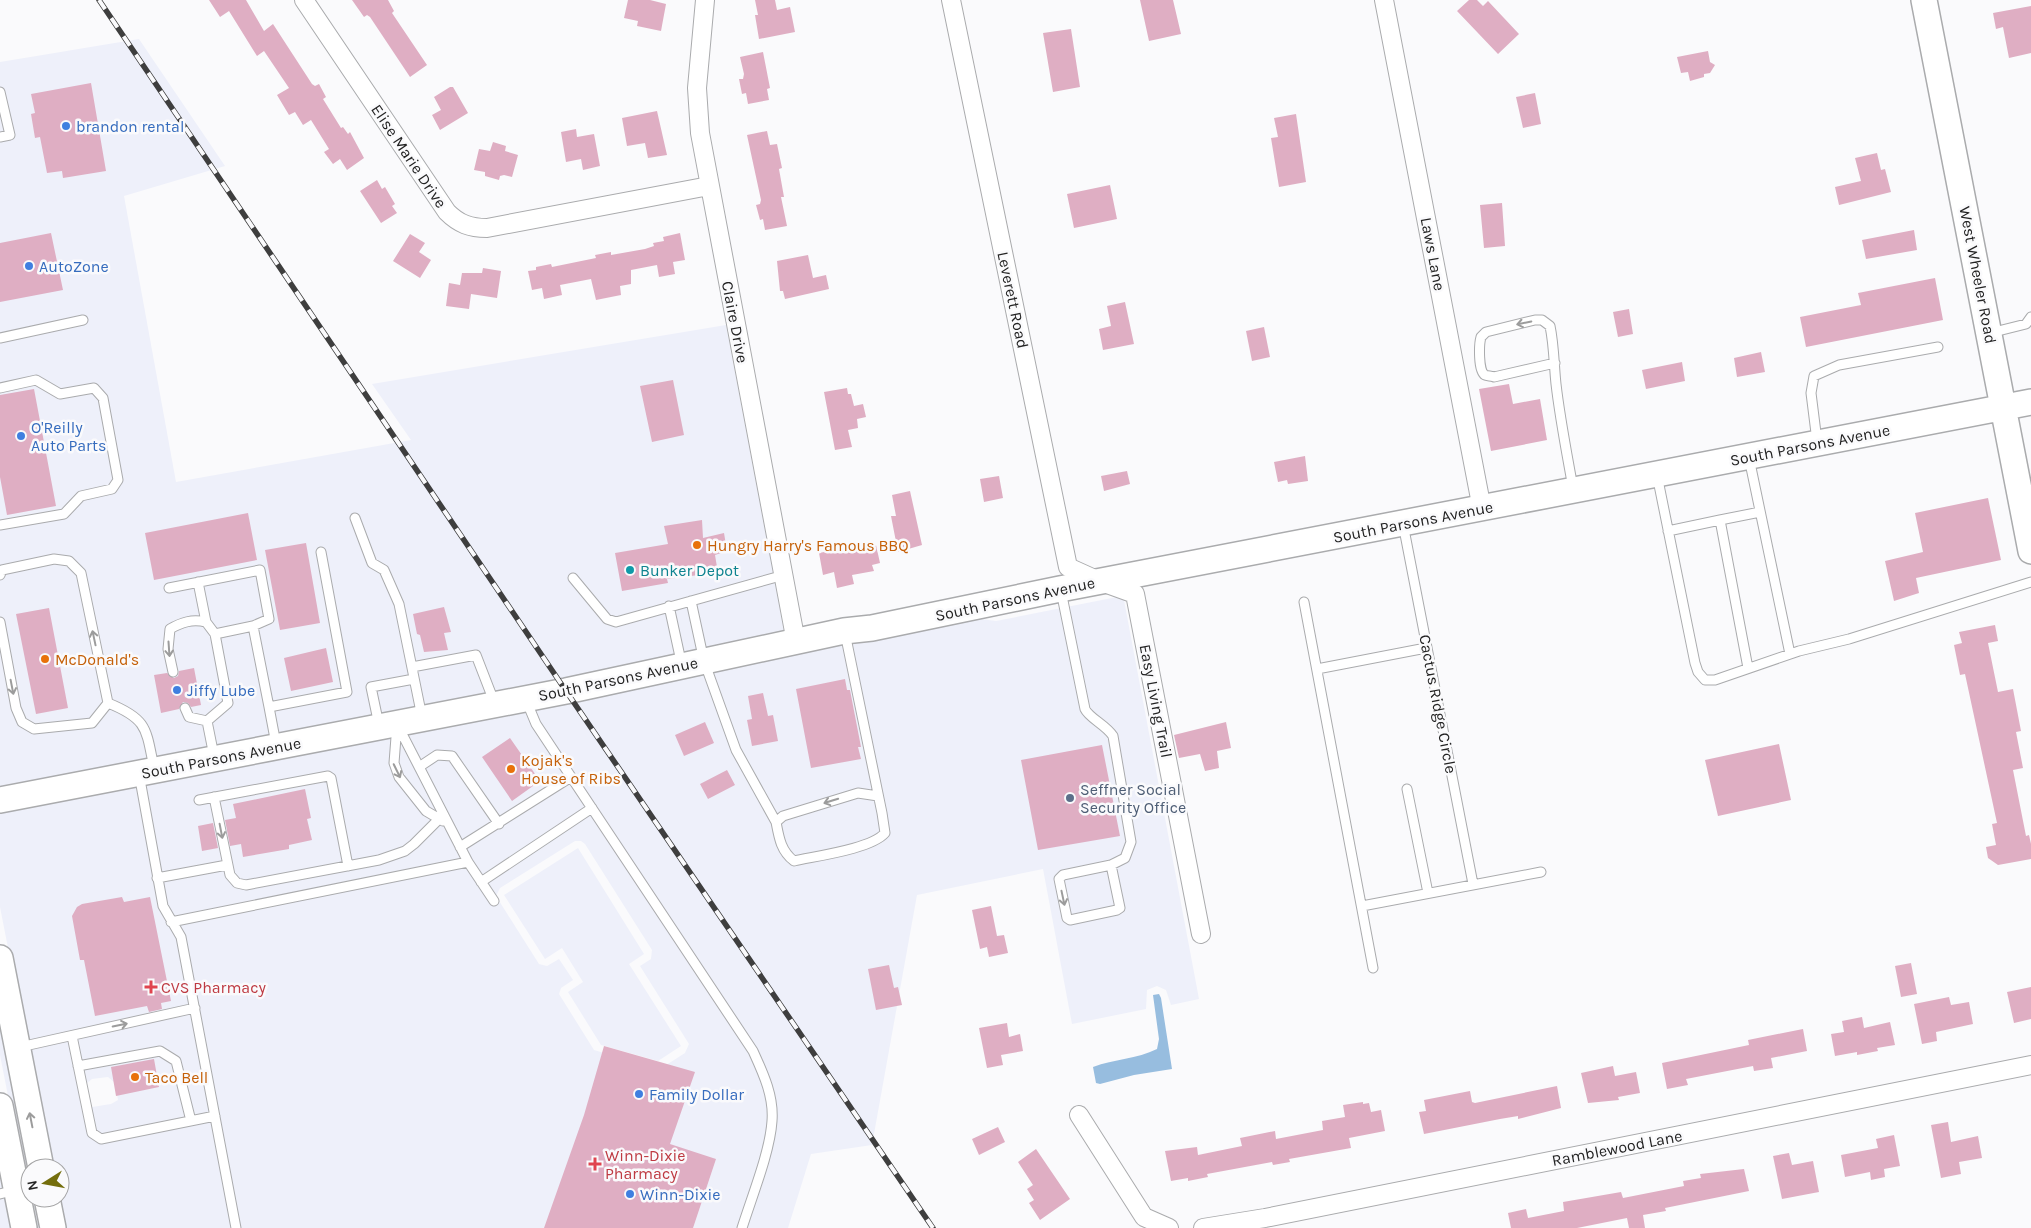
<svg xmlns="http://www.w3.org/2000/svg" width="2031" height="1228" viewBox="0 0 2031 1228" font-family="Karla,sans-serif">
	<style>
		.built { fill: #eef0fa; fill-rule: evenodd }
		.water { fill: #97bddf }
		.building { fill: #dfaec3 }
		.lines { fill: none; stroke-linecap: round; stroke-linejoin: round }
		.lane-casing { stroke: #aaabad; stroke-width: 11 }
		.street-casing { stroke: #aaabad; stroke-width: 20 }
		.secondary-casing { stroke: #aaabad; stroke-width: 28 }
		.lane { stroke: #fff; stroke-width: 9 }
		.street { stroke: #fff; stroke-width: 18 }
		.secondary { stroke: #fff; stroke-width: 25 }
		.rail-casing { stroke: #3e3e3e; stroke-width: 5.5 }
		.rail { stroke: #fafafc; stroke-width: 4; stroke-dasharray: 11; stroke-linecap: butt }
		.oneway { stroke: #9c9c9c }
		.shop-dot { fill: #3f7fe0; stroke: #fafafc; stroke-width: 2 }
		.food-dot { fill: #e8710a; stroke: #fafafc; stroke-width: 2 }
		.culture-dot { fill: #0f9aa8; stroke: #fafafc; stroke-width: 2 }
		.service-dot { fill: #5c6f8a; stroke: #fafafc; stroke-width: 2 }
		.health-dot { fill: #e0444e; stroke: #fafafc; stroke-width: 2 }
		.labels { text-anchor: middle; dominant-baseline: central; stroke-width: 5; stroke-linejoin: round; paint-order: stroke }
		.shop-label { font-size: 16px; fill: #366cbe; stroke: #fafafc; text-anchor: start }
		.street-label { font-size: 16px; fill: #232323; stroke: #fafafc }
		.food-label { font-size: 16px; fill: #c56008; stroke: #fafafc; text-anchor: start }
		.culture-label { font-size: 16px; fill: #0d838f; stroke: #fafafc; text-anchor: start }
		.service-label { font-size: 16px; fill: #4e5e75; stroke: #fafafc; text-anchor: start }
		.health-label { font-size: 16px; fill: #be3a42; stroke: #fafafc; text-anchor: start }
	</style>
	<rect width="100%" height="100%" fill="#fafafc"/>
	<path class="built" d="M139,39L225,166L124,196L176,482L411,440L372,384L726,325L785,636L0,792V62Z
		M1117,597L1124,600L1199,999L1171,1005L1166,990L1157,986L1147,990L1146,1009L1072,1024L1043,869L917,895L872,1145L811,1154L788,1228H63L57,1198H60V1168H51L0,907V809L966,617L996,621ZM575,841H581L585,844L652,950L651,959L640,966L689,1044L685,1053L663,1067L655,1068L594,1050L559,994L561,988L573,980L559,959L547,966L539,964L496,896L500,888ZM108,1077L115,1083L118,1100L111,1104L92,1107L90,1105L86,1084L92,1079Z
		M578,848L644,954L629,964L681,1046L658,1061L601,1045L568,992L583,982L562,948L545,959L504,895Z
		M0,1009L30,1168V1198H37L43,1228H34L26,1188L0,1055Z
		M0,1158L14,1228H0Z"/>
	<path class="water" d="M1159,994L1161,998L1172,1069L1134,1075L1100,1084L1096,1083L1093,1067C1114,1059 1137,1059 1157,1049L1159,1039L1153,995Z"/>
	<path class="building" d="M209,0H246L264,31L273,24L312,84L315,86L319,84L326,97L323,99L341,128L343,127L348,134L350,132L364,158L347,170L340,159L333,164L324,152L329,149L311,120L303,125L295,112L289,115L277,95L289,88L264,51L257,56L229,11L220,17Z
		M352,0H388L394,11L392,13L427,65L410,77L370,17L367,15L364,17Z
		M628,0H650L666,4L661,31L637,26L638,21L624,18Z
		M755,0H775L777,10L790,7L795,32L759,39L755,15H758Z
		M1140,0H1173L1181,34L1149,41Z
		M1469,0H1477L1483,6L1488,1L1519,34L1498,54L1457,11Z
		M2031,6V53L2009,58L2003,27L1996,29L1993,13Z
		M1071,29L1080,87L1053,92L1043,33Z
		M1708,51L1710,62L1715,65L1710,73L1704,74V77L1690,81L1688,72L1681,73L1677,57Z
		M763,52L770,88L767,89L769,100L748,104L746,93L742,94L739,79H743L744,74L740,57Z
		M91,83L106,171L63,178L62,171L47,173L40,137L35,138L31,114L35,113L31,94Z
		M450,87H453L468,113L440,130L432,115L441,110L434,97Z
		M1535,93L1541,124L1523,128L1516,97Z
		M657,111L667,155L648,158L645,143L627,146L622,118Z
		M1296,114L1306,182L1279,187L1271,138L1278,137L1274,118Z
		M576,129L577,137L594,134L600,166L583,170L581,159L566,162L561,132Z
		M767,131L770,145L777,144L782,168L779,169L784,197H781L787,226L765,230L763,219L760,220L756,205L760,204L761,200L747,135Z
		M493,142L506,146L505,151L518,155L512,177L504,175L500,176L499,180L485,176V172L474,170L479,149L490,151Z
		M1877,153L1881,170L1885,169L1891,192L1839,205L1835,187L1861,181L1855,158Z
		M377,180L382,189L385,187L395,204L392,206L397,213L381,223L360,191Z
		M1110,185L1117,219L1074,228L1067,194Z
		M1502,203L1505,246L1484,248L1480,205Z
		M1914,230L1917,250L1866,259L1862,240Z
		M51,233L63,290L0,302V243Z
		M680,233L685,260L673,262L675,274L659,277L657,265L631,270V284L620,286L621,295L596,300L591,279L560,285L562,295L544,299L542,288L532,290L528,271L536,270V267L551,264L552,267L596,258L595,255L611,252V255L645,249L654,246L653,243L664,241L663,237Z
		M410,234L425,243L419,252L431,260L420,278L393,261Z
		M808,255L813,278L826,275L829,289L785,299L783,291H780L777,261Z
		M483,268L501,271L497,298L471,294L469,309L446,306L449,283L460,285L462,273H482Z
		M1935,278L1943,320L1806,347L1800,317L1861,305L1858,293Z
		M1125,302L1134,344L1103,350L1099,329L1111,326L1107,306Z
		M1629,309L1633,334L1618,337L1613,312Z
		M1264,327L1270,357L1252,361L1246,331Z
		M1761,352L1765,372L1737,377L1734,358Z
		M1682,362L1685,381L1646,389L1642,370Z
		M673,380L684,435L652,442L640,386Z
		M1509,384L1513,404L1540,399L1547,440L1491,451L1479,389Z
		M847,388L848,394H851L854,406L863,404L866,417L857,419L858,428L848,430L852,447L835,450L824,392Z
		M34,389L56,506L7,515L0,477V395Z
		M1305,456L1308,481L1288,484L1287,480L1278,482L1274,462Z
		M1127,471L1130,484L1104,491L1101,476Z
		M999,476L1003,498L984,502L980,479Z
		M910,491L922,545L898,552L891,516H896L892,495Z
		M1988,498L2001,560L1916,578L1919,593L1894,601L1885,561L1923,552L1915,513Z
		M248,513L257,560L154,580L145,533Z
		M702,520L703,538L724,533L727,551L715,555L717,567L699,571V575L667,579L668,583L622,591L615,553L668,544L664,526Z
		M306,543L320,623L280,630L265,550Z
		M876,545L880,563L872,565L874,571L852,575L854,584L837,588L834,572L823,575L819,553L854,546L855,549Z
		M444,607L451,632L444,633L448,650L424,652L420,635L417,634L413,614Z
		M49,608L68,708L36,714L16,614Z
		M1995,625L1998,641L1988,643L1998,692L2013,689L2021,731L2016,732L2023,768L2013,770L2026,836L2029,835L2031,844V859L1998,865L1988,858L1986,847L1996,845L1992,824L1997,823L1965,674L1960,675L1954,645L1962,643L1959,632Z
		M326,648L333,682L291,691L284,658Z
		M194,668L201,705L191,707L188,703L183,702L179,709L161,713L154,675L167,673L174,678L178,676L179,671Z
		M845,679L847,690H850L861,747H858L861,759L811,768L796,689Z
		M763,693L768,716L773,715L778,741L752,746L747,720L752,719L748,696Z
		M705,722L714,743L684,756L675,735Z
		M1226,722L1231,748L1217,751L1219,768L1205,771L1200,754L1179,758L1174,735Z
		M510,738L540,781L512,801L482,757Z
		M1779,744L1791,800L1718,816L1705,760Z
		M1102,745L1120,836L1038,850L1021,760Z
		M727,770L735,785L708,799L700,784Z
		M305,789L311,818L307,819L312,840L289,845V849L243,857L241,844L230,846L225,820L236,818L233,804Z
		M213,823L218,848L202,851L198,826Z
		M122,897L124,902L150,897L171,1001L161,1003L162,1009L149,1012L147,1006L95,1016L84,960H80L72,916L77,907L82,904Z
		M991,906L997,936L1004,935L1008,953L989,957L987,947L980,949L972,910Z
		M1911,963L1917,994L1901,997L1895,966Z
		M889,965L894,988L898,987L902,1005L876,1010L868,969Z
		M2031,987V1019L2014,1023L2007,992Z
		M1949,997L1951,1005L1969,1002L1973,1024L1936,1032L1937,1041L1922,1044L1914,1004Z
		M1862,1017L1864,1028L1890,1022L1895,1045L1877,1048L1878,1051L1857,1055V1052L1835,1056L1831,1034L1844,1032L1842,1021Z
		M1007,1023L1009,1037L1020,1034L1023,1051L1001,1055L1003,1065L987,1068L979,1028Z
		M1803,1029L1807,1051L1771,1058L1773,1068L1754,1071L1753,1066L1686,1079L1688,1085L1667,1089L1662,1063L1749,1045L1748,1040Z
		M604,1046L695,1072L670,1144L716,1159L693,1228H544L584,1115Z
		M154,1059L159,1087L116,1096L111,1067Z
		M1613,1066L1615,1076L1636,1072L1640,1093L1618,1097L1619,1100L1588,1103L1581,1073Z
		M1557,1086L1561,1108L1518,1119V1116L1500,1119L1424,1134L1419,1112L1426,1111L1424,1100L1470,1091L1472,1102L1475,1103Z
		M1363,1102V1104L1369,1103L1371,1112L1381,1110L1385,1131L1349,1138L1351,1148L1289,1159L1290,1162L1273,1165L1272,1162L1207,1174L1208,1177L1188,1181V1178L1171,1181L1165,1151L1197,1147L1198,1155L1242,1146L1240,1138L1275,1131L1276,1139L1323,1130L1322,1121L1345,1117L1343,1105Z
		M1948,1122L1951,1142L1978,1136L1982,1158L1959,1162L1961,1174L1941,1178L1931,1125Z
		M998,1127L1005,1142L979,1155L972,1139Z
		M1894,1135L1900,1166L1884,1169L1885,1177L1871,1180L1870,1172L1845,1177L1841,1155L1878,1148L1876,1139Z
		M1036,1149L1070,1199L1040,1220L1029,1203L1034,1200L1027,1189L1033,1185L1018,1162Z
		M1789,1153L1792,1165L1813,1161L1819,1192L1782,1199L1773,1156Z
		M1744,1169L1749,1191L1665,1208L1666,1211L1643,1215L1645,1228H1629L1627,1218L1577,1228H1511L1508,1213L1526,1209L1528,1218L1564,1211L1563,1202L1621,1192L1623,1198L1684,1186L1683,1181L1701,1178L1700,1174Z"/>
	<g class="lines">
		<g class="lane-casing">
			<path id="lane" d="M0,92L10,135L0,137
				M1990,333L2026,324L2031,317
				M0,338L83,320
				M1555,363L1494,377C1492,376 1487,376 1485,375C1478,371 1479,344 1481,337L1486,332L1535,320H1542L1550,326C1554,345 1554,365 1556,384C1560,419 1567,454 1573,488
				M0,388L36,380L60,394L94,388L103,398L118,480L112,489L81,496L64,514L0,525
				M1817,441L1811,393L1814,376L1839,365L1938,347
				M1749,458L1790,654
				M1657,475L1695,663L1698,672L1705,680H1715L1799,651L1849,639L2031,582
				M355,518L372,563L384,570L399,604L422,717
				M1720,520L1760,512
				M1403,524L1473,884
				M1668,531L1720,520L1748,668
				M0,575L2,570L54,559L69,561L81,573L108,703
				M573,578L607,619L616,622L784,575
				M198,582L206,622L215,634L228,703L207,721L214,756
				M169,588L260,570L269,619L253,626L269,707
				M1061,591L1085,709C1089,718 1106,725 1113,736L1131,842L1125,858L1111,865L1063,875L1059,879L1067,918L1070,920L1117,910L1120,908L1111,865
				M691,601L704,661L736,750L776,822
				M1304,602L1373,968
				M669,606L682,666
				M0,622L16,708L22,722L34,729L92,723L108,703
				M845,633L882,813L885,833C871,849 816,856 794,861C781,851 779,838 776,822L783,816L858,793L878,796
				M215,634L253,626
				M412,667L476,655L495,704
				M1317,669L1426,648
				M173,672L168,649L170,629C182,622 192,619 206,622
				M526,700L536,724L753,1051C763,1073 774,1096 772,1121C770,1152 752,1196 742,1228
				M108,703C148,719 146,729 154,768
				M185,708L189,717L207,721
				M397,724L394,763L399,777L426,811L443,821
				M379,725L371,687L414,679
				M398,726L468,862L494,901
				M276,744L269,707L347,692L321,552
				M419,767L437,755L452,756L499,824
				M139,774L163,906L181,937L236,1228
				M1407,789L1428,893
				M214,797L230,875L237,883L246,885L379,860L405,851L414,844L439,819
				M199,800L328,776L331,778L348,866
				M460,847L571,777
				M157,878L227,865
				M481,882L592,808
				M1362,906L1541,872
				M171,922L468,862
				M72,1036L92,1133L101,1139L215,1116
				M20,1047L195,1008
				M78,1066L160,1051L176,1061L191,1121
				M0,1194L16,1190"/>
		</g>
		<g class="street-casing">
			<path id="street" d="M304,0L447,212C459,224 470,228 487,228L709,186
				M705,0L697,88L700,133L796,642
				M951,0L1068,567L1099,581L1135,594L1201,934
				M1384,0L1482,509
				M1079,1115L1144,1217L1169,1228
				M1203,1228L1265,1218L2031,1065"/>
		</g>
		<g class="secondary-casing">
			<path id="secondary" d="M1924,0L2031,551
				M0,800L566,691L844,631L872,628L1060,589L2031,402
				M0,958L41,1168
				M0,1106L24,1228
				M47,1198L53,1228"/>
		</g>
		<use href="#lane" class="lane"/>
		<use href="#street" class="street"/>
		<use href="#secondary" class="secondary"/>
		<g class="rail-casing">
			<path id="rail" d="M99,0L566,691L933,1228"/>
		</g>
		<use href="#rail" class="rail"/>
	</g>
	<defs><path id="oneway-shaft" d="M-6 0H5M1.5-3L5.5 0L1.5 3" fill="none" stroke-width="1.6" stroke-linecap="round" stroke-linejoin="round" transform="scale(1.25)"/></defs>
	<g class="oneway">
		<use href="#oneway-shaft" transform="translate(1524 323) rotate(168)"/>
		<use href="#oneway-shaft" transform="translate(94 638) rotate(-102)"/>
		<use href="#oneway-shaft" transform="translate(169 649) rotate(86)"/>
		<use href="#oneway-shaft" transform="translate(12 687) rotate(79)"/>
		<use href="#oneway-shaft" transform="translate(397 771) rotate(64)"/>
		<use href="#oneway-shaft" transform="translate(831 801) rotate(163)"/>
		<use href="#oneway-shaft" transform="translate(221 831) rotate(79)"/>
		<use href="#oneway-shaft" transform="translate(1063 898) rotate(78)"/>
		<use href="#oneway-shaft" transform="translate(120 1025) rotate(-12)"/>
		<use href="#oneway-shaft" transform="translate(31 1120) rotate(-101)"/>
	</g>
	<g class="shop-dot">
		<circle cx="66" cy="126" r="5"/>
		<circle cx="29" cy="266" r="5"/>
		<circle cx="21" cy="436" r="5"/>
		<circle cx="177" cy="690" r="5"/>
		<circle cx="639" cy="1094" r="5"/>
		<circle cx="630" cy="1194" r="5"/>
	</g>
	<g class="food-dot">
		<circle cx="697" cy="545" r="5"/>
		<circle cx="45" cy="659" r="5"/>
		<circle cx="511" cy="769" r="5"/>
		<circle cx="135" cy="1077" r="5"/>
	</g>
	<circle class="culture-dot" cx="630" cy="570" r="5"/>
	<circle class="service-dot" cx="1070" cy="798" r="5"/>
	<g class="health-dot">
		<path d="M148.5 979.5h5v5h5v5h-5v5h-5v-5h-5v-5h5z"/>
		<path d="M592.5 1156.5h5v5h5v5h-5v5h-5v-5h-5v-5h5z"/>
	</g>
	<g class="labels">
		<g class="shop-label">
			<text x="76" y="126">brandon rental</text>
			<text x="39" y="266">AutoZone</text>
			<text x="31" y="427">O'Reilly<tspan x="31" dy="18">Auto Parts</tspan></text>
			<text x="187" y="690">Jiffy Lube</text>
			<text x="649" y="1094">Family Dollar</text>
			<text x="640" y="1194">Winn-Dixie</text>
		</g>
		<g class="street-label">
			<text transform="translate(409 156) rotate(56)">Elise Marie Drive</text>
			<text transform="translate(1433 254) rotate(79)">Laws Lane</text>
			<text transform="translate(1978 275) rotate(79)">West Wheeler Road</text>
			<text transform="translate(1013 300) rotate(78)">Leverett Road</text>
			<text transform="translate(735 322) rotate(79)">Claire Drive</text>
			<text transform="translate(1810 445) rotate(-11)">South Parsons Avenue</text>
			<text transform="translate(1413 522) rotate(-11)">South Parsons Avenue</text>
			<text transform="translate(1015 599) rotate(-12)">South Parsons Avenue</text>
			<text transform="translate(618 679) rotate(-12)">South Parsons Avenue</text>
			<text transform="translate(1156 701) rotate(79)">Easy Living Trail</text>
			<text transform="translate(1438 704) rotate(79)">Cactus Ridge Circle</text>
			<text transform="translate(221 758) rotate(-11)">South Parsons Avenue</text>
			<text transform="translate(1617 1148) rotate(-11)">Ramblewood Lane</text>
		</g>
		<g class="food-label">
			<text x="707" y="545">Hungry Harry's Famous BBQ</text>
			<text x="55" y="659">McDonald's</text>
			<text x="521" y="760">Kojak's<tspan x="521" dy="18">House of Ribs</tspan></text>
			<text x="145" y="1077">Taco Bell</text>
		</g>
		<g class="culture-label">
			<text x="640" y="570">Bunker Depot</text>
		</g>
		<g class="service-label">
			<text x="1080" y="789">Seffner Social<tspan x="1080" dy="18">Security Office</tspan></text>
		</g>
		<g class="health-label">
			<text x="161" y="987">CVS Pharmacy</text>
			<text x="605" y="1155">Winn-Dixie<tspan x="605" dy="18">Pharmacy</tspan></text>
		</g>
	</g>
	<g transform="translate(45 1183) rotate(259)"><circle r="24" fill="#fafafc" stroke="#a4a4a5"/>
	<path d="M0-4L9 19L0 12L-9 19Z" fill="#746e0d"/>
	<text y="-8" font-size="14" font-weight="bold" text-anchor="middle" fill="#232323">N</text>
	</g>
</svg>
